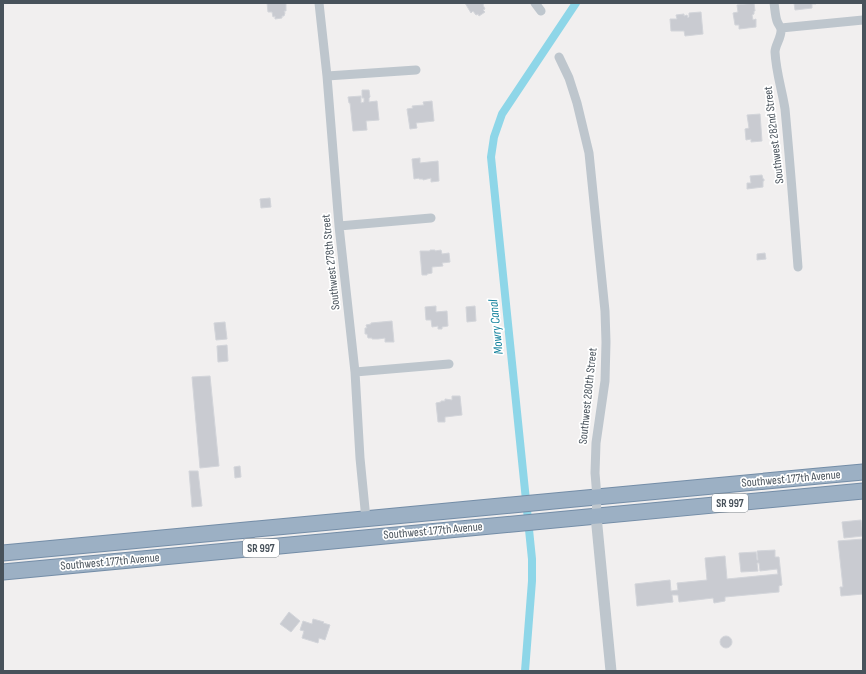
<svg xmlns="http://www.w3.org/2000/svg" width="866" height="674" viewBox="0 0 866 674" font-family="'Sofia Sans Condensed',sans-serif">
	<style>
		.lines { fill: none; stroke-linecap: round; stroke-linejoin: round }
		.canal { stroke: #8ed6e8; stroke-width: 8 }
		.building { fill: #c9cbd1; stroke: #d3d5da }
		.trunk-casing { stroke: #748da7; stroke-width: 17 }
		.minor { stroke: #bec6cd; stroke-width: 9 }
		.tertiary { stroke: #bec6cd; stroke-width: 11 }
		.trunk { stroke: #9cb0c4; stroke-width: 15 }
		.labels { text-anchor: middle; dominant-baseline: central; stroke-width: 3.5; stroke-linejoin: round; paint-order: stroke }
		.shield { fill: #fff; stroke: #7f868c; stroke-width: 1 }
		.shield-label { font-size: 11px; font-weight: bold; fill: #48525b }
		.street-label { font-size: 12px; fill: #48525b; stroke: #fff }
		.water-label { font-size: 13px; font-style: italic; fill: #12819c; stroke: #fff }
	</style>
	<rect width="100%" height="100%" fill="#f1efef"/>
	<g class="lines">
		<path class="canal" d="M525,671L532,581V559L491,157L494,137L502,114L576,3"/>
	</g>
	<path class="building" d="M267,3H286V11H284L285,13L284,16H282V18L275,19V16L273,17L272,12H268Z
		M465,3H484L483,5L485,9L483,10L485,12L479,16L478,14L476,15L473,11L471,13Z
		M754,3L755,11H754V14L752,15L753,20L756,19V27L739,29V25H735L733,13L738,12L737,5Z
		M794,3H816V4H812V8L795,10Z
		M701,12L703,34L685,36L684,31H671L670,19H677L676,15L684,14V16L687,15L688,18L689,17V13Z
		M362,90H369L370,97L369,98V102L377,101L379,120L366,121L367,130L353,131L350,103H349L348,97L361,96V103L364,102V98H362Z
		M432,101L434,121L416,123L417,128L410,129L407,109L413,108L412,106L424,105L423,102Z
		M760,114L762,141L751,142V139L746,140L745,129L749,128L747,115Z
		M420,158V163L438,161L439,181L431,182V178L423,180V179H419V178L414,179L412,159Z
		M762,175L763,179H764V181H763V187L747,189V183H751L750,176Z
		M270,198L271,207L261,208L260,199Z
		M430,250H435V251L441,250L442,254L449,253L450,262L442,263L443,266L432,267V273L427,274V275H422L420,251H430Z
		M765,253L766,259L757,260V254Z
		M436,306V312L447,311L448,326L442,327V329H438V326L432,327L431,320H426L425,307Z
		M475,306L476,321L467,322L466,307Z
		M392,321L394,342H385V338L378,339H372V338H368L367,334H365V328H367L366,325L371,324V323Z
		M225,322L227,339L216,340L214,323Z
		M227,345L228,361L218,362L217,346Z
		M210,376L219,466L200,468L192,377Z
		M452,396H460L462,415L445,417V422H438L436,403L441,402V401H445V399L452,400Z
		M240,466L241,477L235,478L234,467Z
		M189,471H198L202,506L192,507Z
		M861,520L863,536L844,538L842,522Z
		M863,539V594L841,596L840,587H843L838,541Z
		M775,550V557H779L782,585L779,586V592L725,597V601L714,603L713,598L679,602L678,595H672L673,602L637,606L635,584L670,580L671,591L678,590L677,583L707,580L705,558L725,556L727,579L778,574L777,569L760,571L759,563H757L758,571L741,572L739,553L756,552L757,560H758L757,551Z
		M289,612L300,621L291,632L280,624Z
		M313,619L324,622L323,623L330,625L325,640L319,638L318,643L302,638L304,631L300,630L303,621L312,624Z
		M720 642a6 6 0 1 1 12 0a6 6 0 1 1-12 0Z"/>
	<g class="lines">
		<g class="trunk-casing">
			<path id="trunk" d="M3,553L819,476L863,472
				M3,572L863,491"/>
		</g>
		<path class="minor" d="M319,3L327,76L339,226L355,372L360,458L366,519
			M535,3L541,11
			M774,3C775,9 775,15 777,21C778,24 780,26 781,29C782,37 775,45 775,52C776,72 782,90 785,109C790,162 794,214 798,267
			M781,28L863,20
			M559,57L569,78L577,103L589,153L605,311L606,342L605,381L596,443L595,473L597,497L596,516
			M327,76L416,70
			M339,226L431,218
			M355,372L449,364"/>
		<path class="tertiary" d="M596,516L611,671"/>
		<use href="#trunk" class="trunk"/>
	</g>
	<g class="labels">
		<g class="shield">
			<rect x="712" y="494" width="36" height="18" rx="3"/>
			<rect x="243" y="539" width="36" height="18" rx="3"/>
		</g>
		<g class="shield-label">
			<text x="730" y="503">SR 997</text>
			<text x="261" y="548">SR 997</text>
		</g>
		<g class="street-label">
			<text transform="translate(774 135) rotate(-97)">Southwest 282nd Street</text>
			<text transform="translate(331 262) rotate(-96)">Southwest 278th Street</text>
			<text transform="translate(588 396) rotate(-84)">Southwest 280th Street</text>
			<text transform="translate(791 479) rotate(-5)">Southwest 177th Avenue</text>
			<text transform="translate(433 531) rotate(-5)">Southwest 177th Avenue</text>
			<text transform="translate(110 562) rotate(-5)">Southwest 177th Avenue</text>
		</g>
		<g class="water-label">
			<text transform="translate(496 327) rotate(-96)">Mowry Canal</text>
		</g>
	</g>
	<rect width="866" height="674" fill="none" stroke="#48525b" stroke-width="8"/>
</svg>
